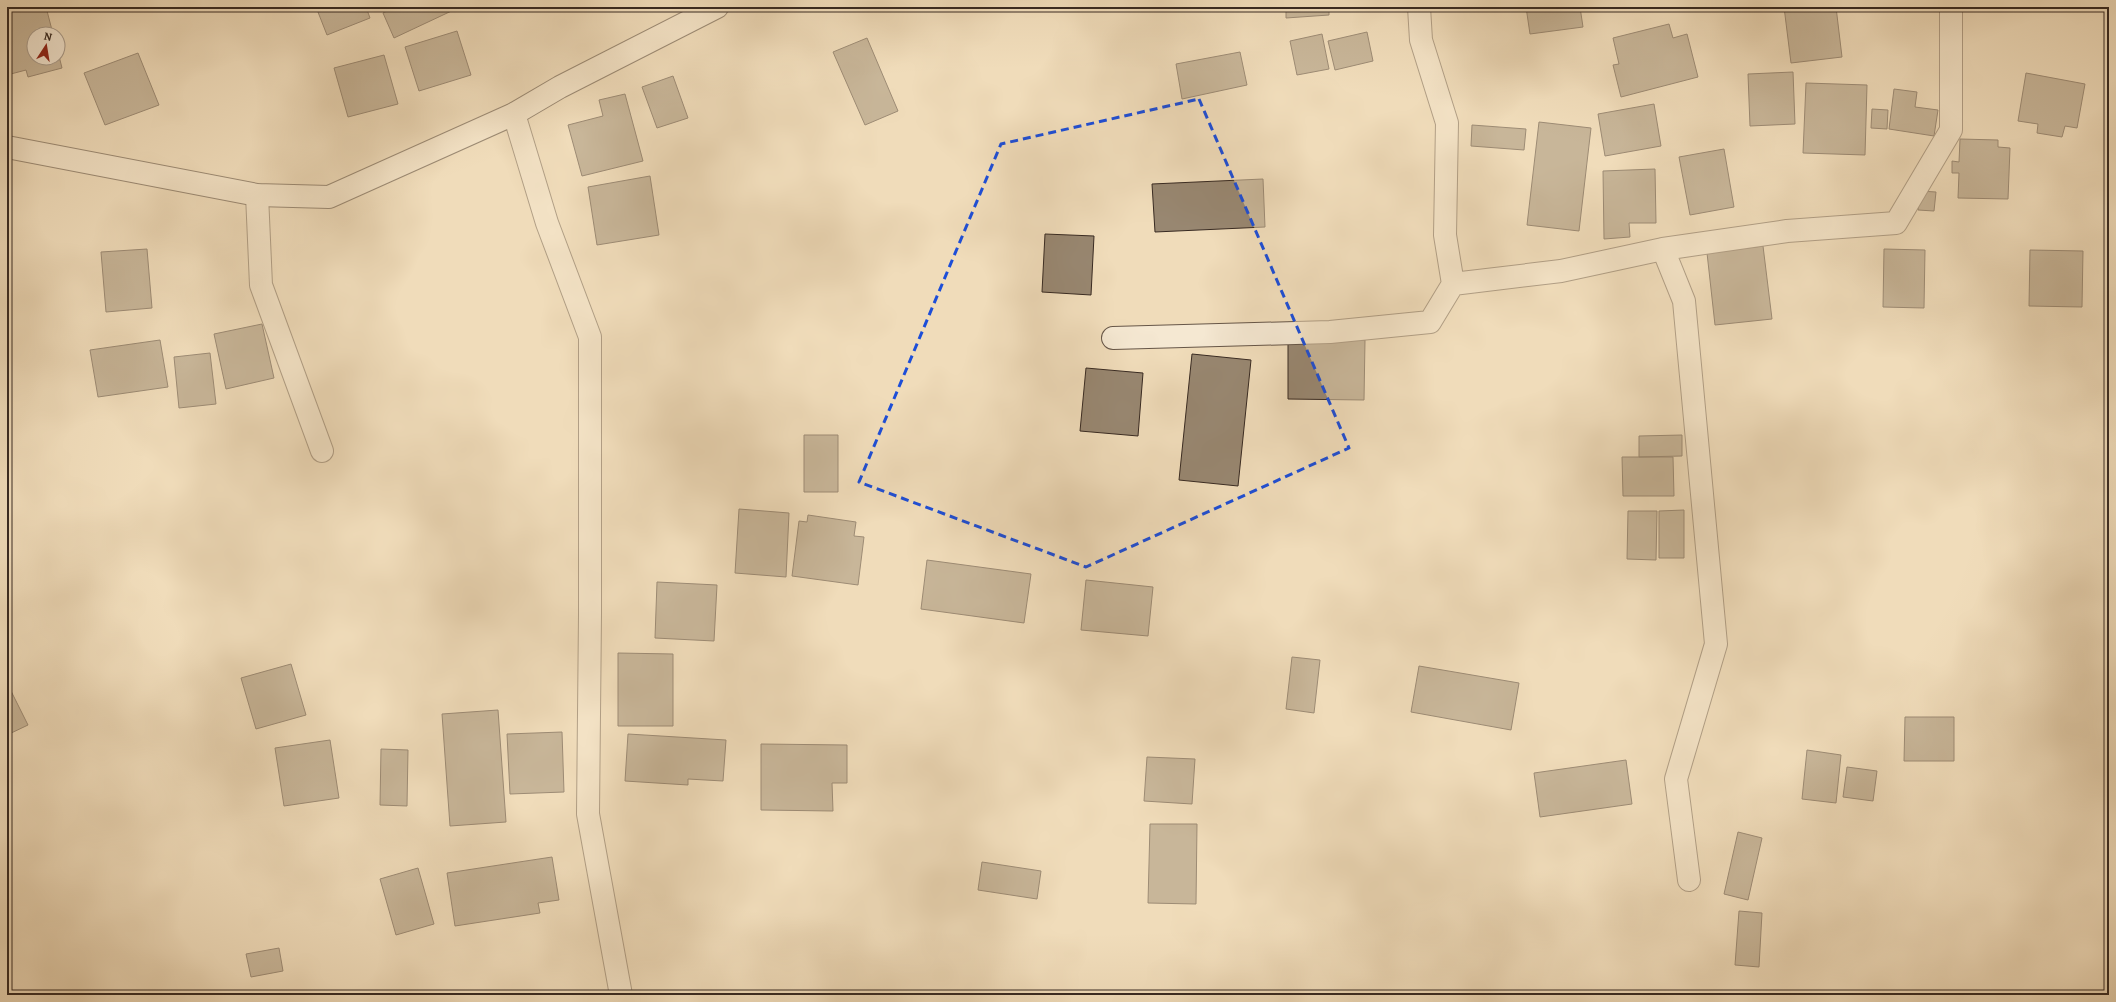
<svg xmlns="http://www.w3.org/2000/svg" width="2116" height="1002" viewBox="0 0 2116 1002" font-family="Alegreya,serif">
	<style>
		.building { fill: #988771; stroke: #382a22 }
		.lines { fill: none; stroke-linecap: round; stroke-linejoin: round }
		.street-casing { stroke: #665648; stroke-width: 24 }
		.secondary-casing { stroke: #382a22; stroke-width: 24 }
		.street { stroke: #f5e8d2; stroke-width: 22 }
		.secondary { stroke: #f5e8d2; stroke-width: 22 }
		.marked { fill: none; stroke: #1d4ed8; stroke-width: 3; stroke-dasharray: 8 5; stroke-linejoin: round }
	</style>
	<rect width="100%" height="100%" fill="#f0dcba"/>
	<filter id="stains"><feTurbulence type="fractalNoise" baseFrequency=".005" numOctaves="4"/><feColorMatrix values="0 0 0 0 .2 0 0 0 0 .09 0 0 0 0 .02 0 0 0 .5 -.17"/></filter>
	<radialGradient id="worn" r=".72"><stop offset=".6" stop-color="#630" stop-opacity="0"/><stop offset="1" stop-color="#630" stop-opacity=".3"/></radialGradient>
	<path class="building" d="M16,7H46L53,34H34V58H58V52L62,68L28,77L26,70L7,75V9Z
		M316,7H366L370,18L327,35Z
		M390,7H460L394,38L383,13L391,9Z
		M1286,7H1329V15L1286,18Z
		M1341,7H1393L1341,11Z
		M1526,7H1580L1583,27L1530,34Z
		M1784,7H1836L1842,57L1791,63Z
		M1669,24L1673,38L1687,34L1698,77L1621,97L1613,65L1619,64L1613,38Z
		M457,31L471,75L419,91L405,47Z
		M1367,32L1373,61L1335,70L1328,41Z
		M1322,34L1329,69L1297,75L1290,41Z
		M867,38L898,111L865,125L833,52Z
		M1240,52L1247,85L1182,99L1176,64Z
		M138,53L159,105L105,125L84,73Z
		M384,55L398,104L348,117L334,68Z
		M1793,72L1795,124L1750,126L1748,74Z
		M2026,73L2085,84L2077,128L2065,126L2062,137L2037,133L2038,124L2018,121Z
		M673,76L688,118L657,128L642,87Z
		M1806,83L1867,85L1865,155L1803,153Z
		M1894,89L1917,92L1915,107L1938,110L1934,136L1889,129Z
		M625,94L643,161L582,176L568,125L603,116L599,100Z
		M1654,104L1661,146L1605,156L1598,114Z
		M1872,109L1888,110L1887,129L1871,128Z
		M1539,122L1591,128L1579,231L1527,225Z
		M1472,125L1526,129L1524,150L1471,146Z
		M1960,139L1998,140V147L2010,148L2008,199L1958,198L1959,173H1952V161L1959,162Z
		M1724,149L1734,207L1690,215L1679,157Z
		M1655,169L1656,223H1629L1630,237L1604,239L1603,171Z
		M650,176L659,235L597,245L588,187Z
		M1263,179L1265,227L1155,232L1152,184Z
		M1920,191L1936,192L1934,211L1918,210Z
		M1045,234L1094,236L1091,295L1042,292Z
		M1763,246L1772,319L1715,325L1707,253Z
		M147,249L152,308L106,312L101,252Z
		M1884,249L1925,250L1924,308L1883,307Z
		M2030,250L2083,251L2082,307L2029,306Z
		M262,324L274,378L226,389L214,334Z
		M1288,339L1365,340L1364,400L1288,399Z
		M160,340L168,387L98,397L90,350Z
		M210,353L216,404L179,408L174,357Z
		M1192,354L1251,360L1238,486L1179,480Z
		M1086,368L1143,373L1138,436L1080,431Z
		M804,435H838V492H804Z
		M1682,435V456L1639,457V436Z
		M1622,457H1673L1674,496H1623Z
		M739,509L789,513L786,577L735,573Z
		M1684,510V558H1659V511Z
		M1628,511H1657L1656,560L1627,559Z
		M808,515L856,522L854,536L864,537L858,585L792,576L799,521L807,522Z
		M927,560L1031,574L1024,623L921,609Z
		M1086,580L1153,587L1148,636L1081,630Z
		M657,582L717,585L714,641L655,638Z
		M618,653L673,654V726H618Z
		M1292,657L1320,660L1314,713L1286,709Z
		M291,664L306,715L256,729L241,678Z
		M1419,666L1519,683L1511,730L1411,712Z
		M9,687L28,725L7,735V688Z
		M498,710L506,822L450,826L442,714Z
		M1905,717H1954V761H1904Z
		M562,732L564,792L510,794L507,734Z
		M628,734L726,740L723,781L688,779V785L625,781Z
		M330,740L339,798L284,806L275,748Z
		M761,744L847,745V783H832L833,811L761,810Z
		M381,749L408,750L407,806L380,805Z
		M1807,750L1841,755L1836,803L1802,799Z
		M1147,757L1195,759L1192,804L1144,801Z
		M1626,760L1632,804L1540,817L1534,773Z
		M1847,767L1877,771L1873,801L1843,797Z
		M1150,824H1197L1196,904L1148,903Z
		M1738,832L1762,838L1748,900L1724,894Z
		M552,857L559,900L538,903L540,913L455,926L447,873Z
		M982,862L1041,871L1037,899L978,890Z
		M418,868L434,924L396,935L380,879Z
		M1739,911L1762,913L1759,967L1735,965Z
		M279,948L283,971L251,977L246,954Z"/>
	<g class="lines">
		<g class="street-casing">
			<path id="street" d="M1419,7L1421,40L1447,123L1445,235L1453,284L1561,271L1663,249L1684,301L1716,644L1676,779L1689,880
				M514,114L547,223L590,337V614L588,814L621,995
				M257,195L261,285L322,451
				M1663,249L1787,231L1896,223L1951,130V7
				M1113,338L1330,332L1430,322L1453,284"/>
		</g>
		<g class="secondary-casing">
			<path id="secondary" d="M7,147L257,195L329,197L514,114L560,87L717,7"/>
		</g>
		<use href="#street" class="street"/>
		<use href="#secondary" class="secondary"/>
	</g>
	<path d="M0 0H2116V1002H0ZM1199,99L1349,448L1086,567L859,482L1001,144Z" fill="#f0dcba" fill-opacity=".55" fill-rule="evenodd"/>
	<path class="marked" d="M1199,99L1349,448L1086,567L859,482L1001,144Z"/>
	<rect width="2116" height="1002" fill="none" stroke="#f0dcba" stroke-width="24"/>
	<rect x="8" y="8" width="2100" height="986" fill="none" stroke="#382a22" stroke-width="2"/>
	<rect x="12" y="12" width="2092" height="978" fill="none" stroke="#382a22"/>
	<g transform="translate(46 46) rotate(12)"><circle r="19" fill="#f5e8d2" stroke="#a99c8c"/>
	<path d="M0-3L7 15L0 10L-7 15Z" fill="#8f2418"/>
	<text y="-6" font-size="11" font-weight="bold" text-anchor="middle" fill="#382a22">N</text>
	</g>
	<rect width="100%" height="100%" filter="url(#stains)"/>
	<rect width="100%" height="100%" fill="url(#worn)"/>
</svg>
